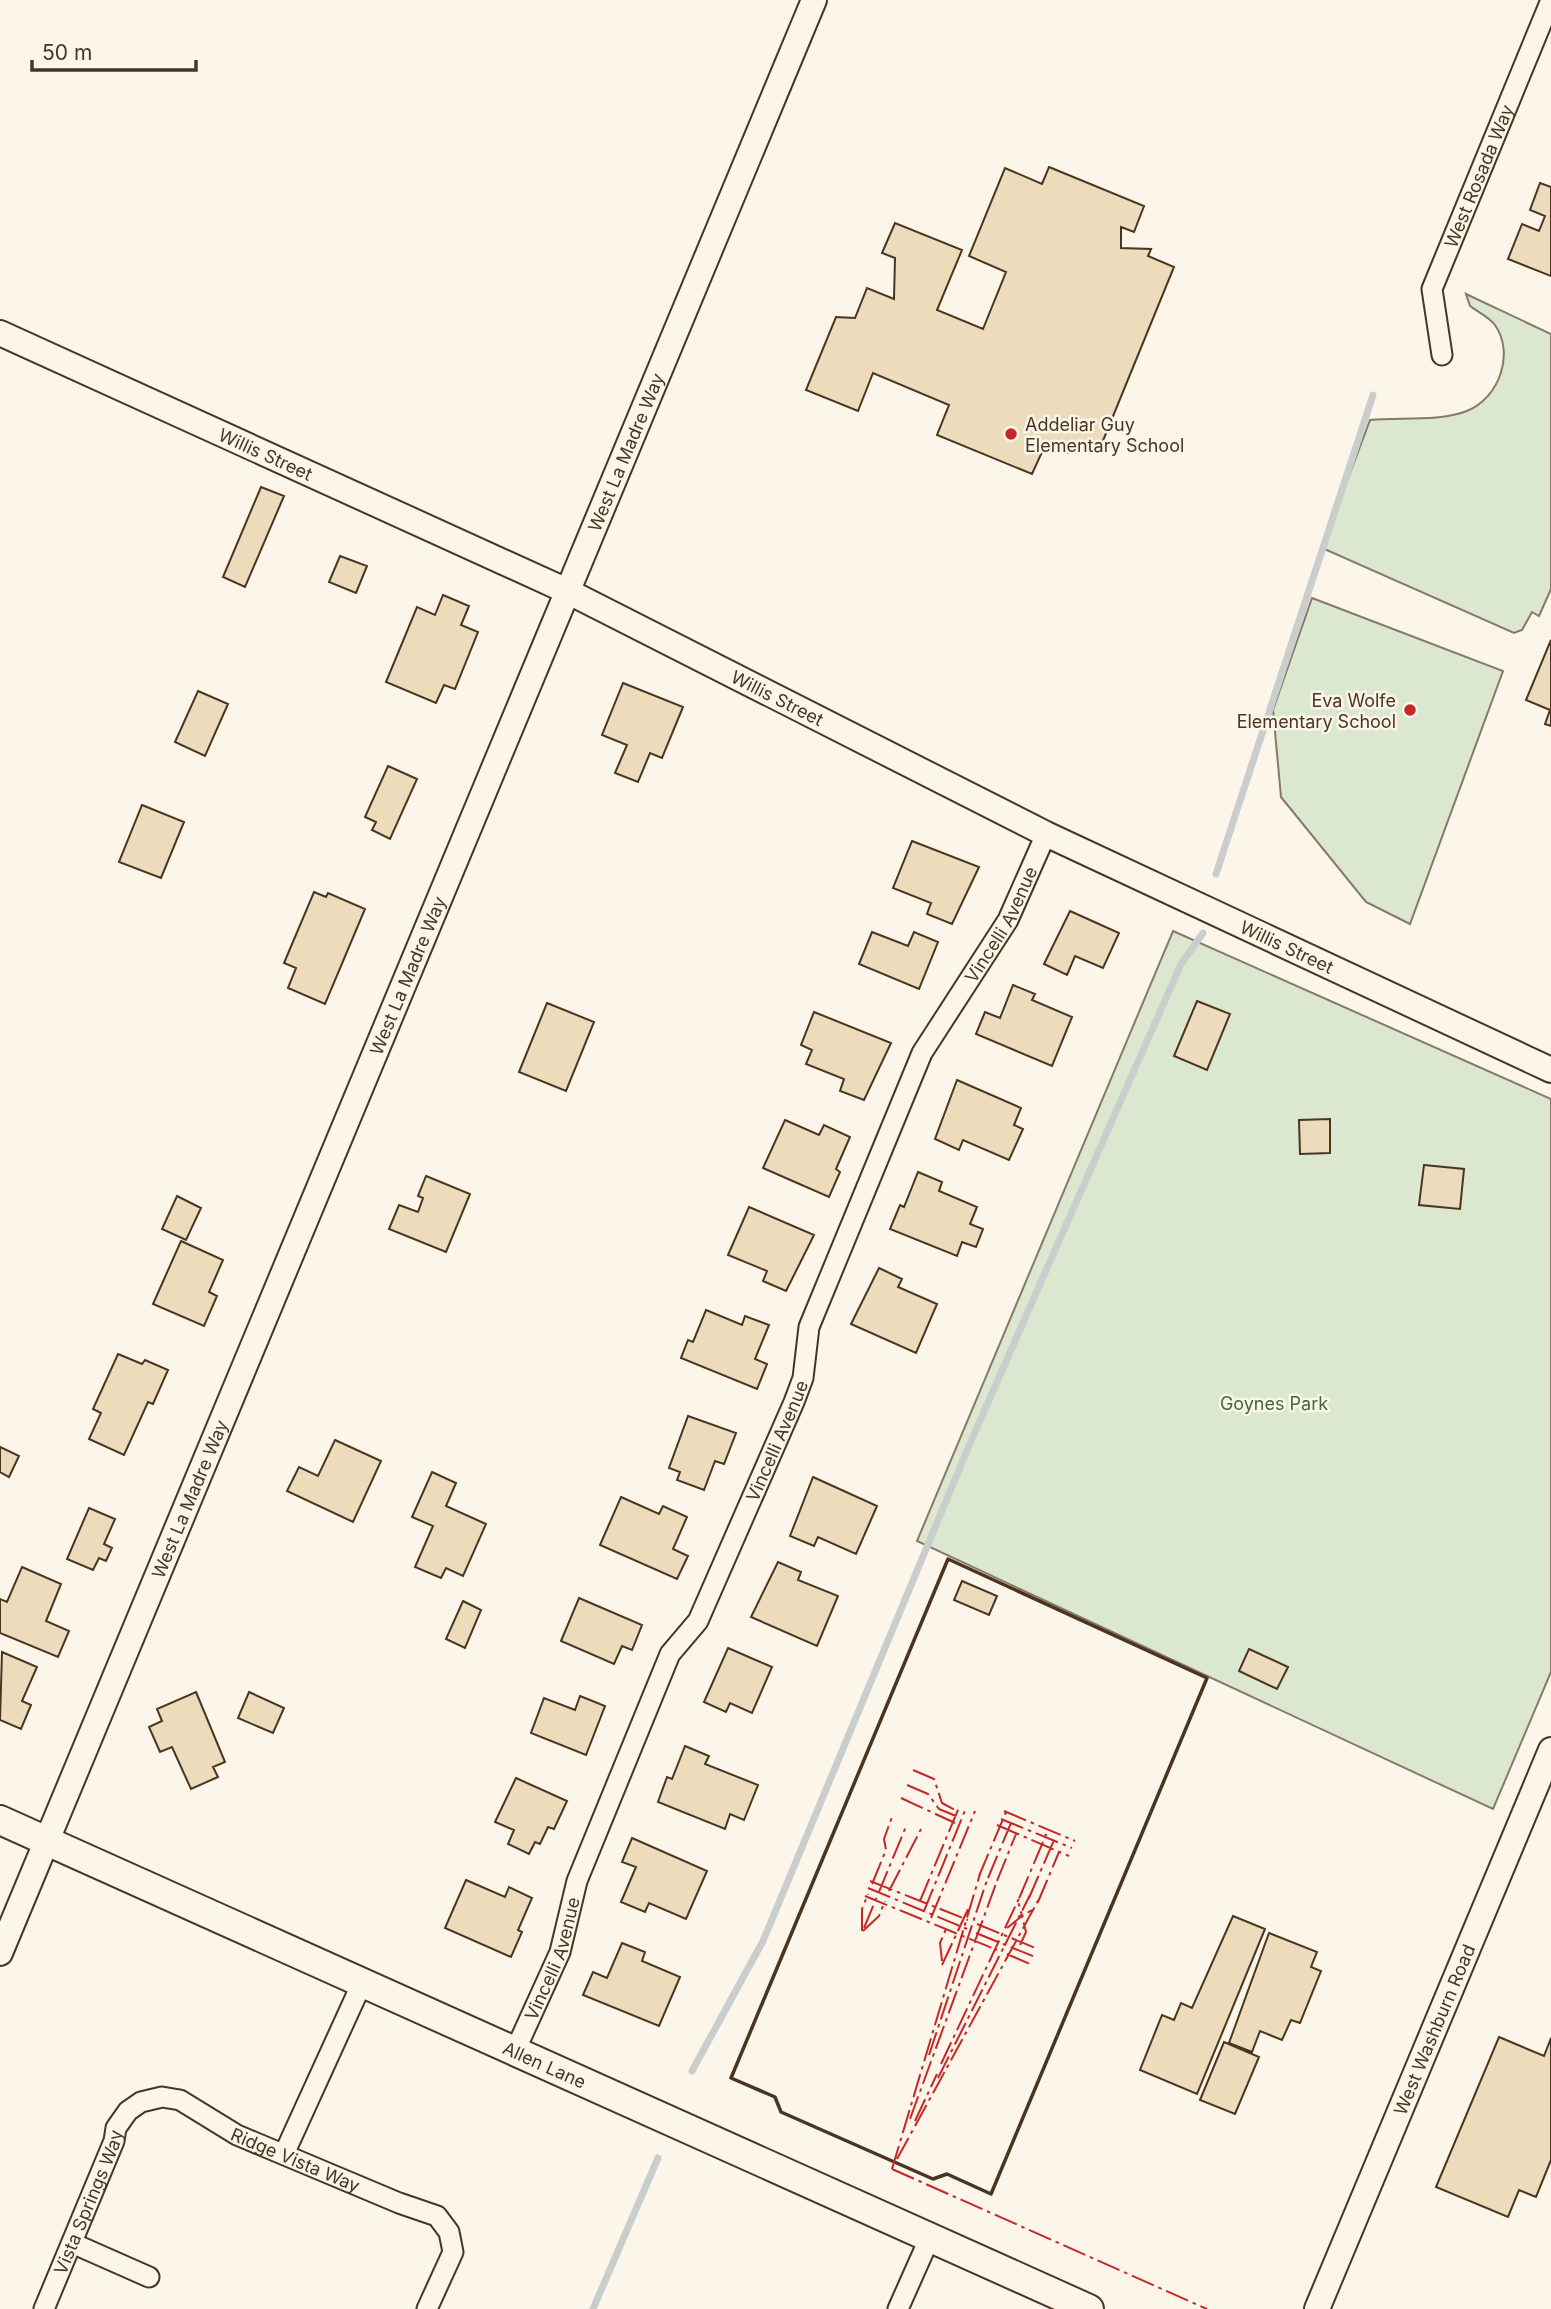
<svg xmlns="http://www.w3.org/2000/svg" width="1551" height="2309" viewBox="0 0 1551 2309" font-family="Inter,sans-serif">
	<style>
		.green { fill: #dce7d0; stroke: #887966; stroke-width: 2 }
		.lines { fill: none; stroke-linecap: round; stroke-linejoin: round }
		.stream { stroke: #c9cecd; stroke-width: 7 }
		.building { fill: #ecdcbc; stroke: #4a3520; stroke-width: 2 }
		.minor-casing { stroke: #4a3520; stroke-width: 23 }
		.tertiary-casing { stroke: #4a3520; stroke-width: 28 }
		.secondary-casing { stroke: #4a3520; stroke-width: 32 }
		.minor { stroke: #fbf6e9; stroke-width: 19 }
		.tertiary { stroke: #fbf6e9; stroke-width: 24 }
		.secondary { stroke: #fbf6e9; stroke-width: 28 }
		.wall { stroke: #4a3520; stroke-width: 3.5 }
		.power { stroke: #c62828; stroke-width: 2; stroke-dasharray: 24 5 3.5 5; stroke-linecap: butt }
		.poi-dot { fill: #c62828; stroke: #fbf6e9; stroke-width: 2.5 }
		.labels { text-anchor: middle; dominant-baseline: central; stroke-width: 5; stroke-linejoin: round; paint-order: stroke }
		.street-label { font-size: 18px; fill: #4a3520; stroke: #fbf6e9 }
		.poi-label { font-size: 18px; fill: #4a3520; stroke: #fbf6e9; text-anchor: start }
		.park-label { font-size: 18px; fill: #436837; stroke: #fbf6e9 }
	</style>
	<rect width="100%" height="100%" fill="#fbf6e9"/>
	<path class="green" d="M1466,294L1551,334V589L1539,616L1532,612L1522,630L1514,633L1322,548L1370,420C1400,417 1439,422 1467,411C1499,398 1515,354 1495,325C1489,317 1478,312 1470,306Z
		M1312,598L1503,671L1410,924L1366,902L1281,797L1273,710Z
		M1173,931L1551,1099V1672L1493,1809L917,1541Z"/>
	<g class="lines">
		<path class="stream" d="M1216,874L1373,395
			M692,2071L763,1941L971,1441L1181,964L1203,933
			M593,2309L658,2158"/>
	</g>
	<path class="building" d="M1049,167L1144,206L1134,232L1121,227V248L1151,249L1148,256L1174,267L1098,453L1042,452L1032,474L937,435L949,405L873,373L858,411L806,390L836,317L855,318L867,288L894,299L895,258L882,253L895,223L962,250L937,310L983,329L1006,272L969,256L1005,168L1042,184Z
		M1540,183L1551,187V276L1508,259L1522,224L1539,231L1545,216L1530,210Z
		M261,487L284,496L245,587L223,577Z
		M340,556L367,566L356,593L329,582Z
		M443,595L469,606L461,625L478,632L455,689L444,685L436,703L386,682L417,607L435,615Z
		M1551,640V726L1545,724L1550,710L1526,700Z
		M623,683L683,707L662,758L650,753L638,782L615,773L627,745L602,735Z
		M198,691L228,704L205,756L175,742Z
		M388,766L417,779L390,839L372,830L376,822L365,817Z
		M142,805L184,822L161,878L119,862Z
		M912,841L979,867L952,924L927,914L931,903L893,888Z
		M314,892L326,897L328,893L365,909L325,1004L288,988L296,968L284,963Z
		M1070,911L1119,933L1103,968L1075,956L1067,975L1044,964Z
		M872,932L908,946L914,932L938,942L919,989L859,964Z
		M1013,985L1035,994L1032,1000L1072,1017L1052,1066L976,1034L985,1012L1000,1018Z
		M1197,1001L1230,1014L1207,1070L1174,1056Z
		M547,1003L594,1022L566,1091L519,1072Z
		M814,1012L891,1043L864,1100L840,1091L844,1079L806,1064L812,1050L801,1045Z
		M957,1080L1021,1108L1014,1125L1023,1129L1009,1160L963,1140L959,1150L935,1139Z
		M1330,1119V1153L1300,1154L1299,1120Z
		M785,1120L819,1135L824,1125L850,1137L836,1169L840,1172L829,1197L763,1168Z
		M1424,1165L1464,1169L1460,1209L1419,1205Z
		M918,1172L942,1182L939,1191L977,1207L970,1224L983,1229L976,1247L962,1242L957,1256L890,1229L900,1205L904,1207Z
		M426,1176L470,1194L446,1252L389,1229L399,1205L418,1212L423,1198L418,1196Z
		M177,1196L201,1208L186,1240L162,1229Z
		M749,1207L814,1235L786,1291L763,1281L767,1271L728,1255Z
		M181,1241L223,1260L209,1292L217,1296L204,1326L153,1304Z
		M879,1268L902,1279L898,1287L937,1304L916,1353L851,1324Z
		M706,1310L742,1325L745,1316L769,1325L755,1359L767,1364L757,1389L681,1358L688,1340L693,1342Z
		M118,1354L142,1364L145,1360L168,1370L153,1404L148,1402L124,1455L89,1439L101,1413L93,1409Z
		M688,1416L736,1433L724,1464L715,1461L704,1490L677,1480L680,1472L669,1468Z
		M335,1440L381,1461L353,1522L287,1491L299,1467L318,1476Z
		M0,1447L19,1456L9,1477L0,1472Z
		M432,1472L456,1483L446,1506L486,1524L463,1576L446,1568L441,1578L415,1567L433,1526L412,1517Z
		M813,1477L877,1506L856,1554L818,1537L814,1546L790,1536Z
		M621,1497L659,1514L663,1506L687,1517L673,1549L688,1556L677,1579L600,1545Z
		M89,1508L115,1519L104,1544L112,1548L106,1561L99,1558L93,1570L67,1559Z
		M778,1562L801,1572L798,1580L838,1596L817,1646L751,1617Z
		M22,1567L61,1584L46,1621L69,1631L58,1657L0,1633V1599L7,1602Z
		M962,1581L997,1596L989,1615L954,1600Z
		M579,1598L642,1625L632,1650L622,1646L614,1664L561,1641Z
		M463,1601L481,1610L465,1648L446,1639Z
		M728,1648L772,1667L752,1713L730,1703L726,1712L704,1702Z
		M1249,1649L1288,1667L1277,1689L1239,1671Z
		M2,1652L37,1667L22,1701L31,1705L21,1729L0,1720Z
		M196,1692L225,1762L213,1767L218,1777L191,1789L172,1747L160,1752L149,1727L162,1721L157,1709Z
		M249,1692L284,1708L273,1733L238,1718Z
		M580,1696L605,1706L586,1755L531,1733L544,1698L575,1710Z
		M685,1746L709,1756L705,1764L758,1785L744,1820L730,1814L725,1829L658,1802L667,1777L672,1779Z
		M516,1778L567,1801L554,1829L548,1827L540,1844L535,1842L529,1854L508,1844L514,1830L495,1822Z
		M632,1838L707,1871L686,1919L649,1903L645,1912L621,1902L636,1867L622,1862Z
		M466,1880L505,1897L509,1887L532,1898L518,1930L522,1932L511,1957L445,1928Z
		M1233,1916L1265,1929L1197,2094L1140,2070L1162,2015L1174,2020L1181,2003L1192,2008Z
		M1269,1933L1317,1952L1311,1967L1321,1971L1300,2023L1291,2020L1282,2040L1260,2031L1252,2052L1229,2043Z
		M622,1943L645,1952L642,1961L680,1977L659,2026L583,1995L593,1972L607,1978Z
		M1499,2037L1544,2056L1551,2038V2160L1536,2197L1519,2190L1508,2217L1436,2187Z
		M1224,2042L1259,2057L1235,2114L1200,2100Z"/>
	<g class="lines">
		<g class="minor-casing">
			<g id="minor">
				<path id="s1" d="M1442,355L1432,289L1551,0"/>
				<path id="s2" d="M515,2051L560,1952L577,1881L670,1654L698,1621L794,1402L803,1378L809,1327L922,1053L1008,920L1046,834"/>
				<path d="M284,2154L362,1983"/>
				<path d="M72,2243L149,2277"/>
				<path id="s3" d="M44,2309L114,2141L116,2128L128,2111L141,2102L162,2097L180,2100L237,2135L399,2203L437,2216L449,2232L453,2252L427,2309"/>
				<path d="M898,2309L930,2237"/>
			</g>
		</g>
		<g class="tertiary-casing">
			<g id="tertiary">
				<path id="s4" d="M0,333L567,591L1046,834L1551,1070"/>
				<path id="s5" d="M0,1953L814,0"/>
				<path id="s6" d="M1317,2309L1551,1750"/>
			</g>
		</g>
		<g class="secondary-casing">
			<g id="secondary">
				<path id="s7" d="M0,1820L1089,2309"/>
			</g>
		</g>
		<use href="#minor" class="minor"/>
		<use href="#tertiary" class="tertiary"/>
		<use href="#secondary" class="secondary"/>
		<path class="wall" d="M948,1559L1207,1678L991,2194L947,2174L933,2179L781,2112L775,2097L731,2078Z"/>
		<path class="power" d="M913,1770L934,1779L942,1803L957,1811
			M907,1785L928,1794L939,1809L956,1816
			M901,1798L955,1823
			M1004,1811L1075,1841
			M1001,1819L1072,1848
			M997,1825L1069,1856
			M979,1876L1006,1812
			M988,1878L1011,1823
			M870,1881L968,1920
			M997,1881L1016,1834
			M872,1884L886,1850L884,1839L892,1817
			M868,1888L967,1929
			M889,1891L921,1829
			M865,1896L997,1950
			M1029,1898L1054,1840
			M920,1901L960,1805
			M1038,1902L1059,1852
			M924,1911L966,1808
			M931,1918L975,1811
			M977,1924L1038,1949
			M864,1928L907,1824
			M1007,1928L1022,1916L1018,1901L1048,1830
			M862,1931V1909L868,1894
			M863,1931L879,1916L885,1901
			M976,1933L1035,1957
			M1020,1945L1026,1932L1022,1916L1032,1910
			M1007,1954L1032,1965
			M942,1961L940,1943L946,1929
			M942,1965L970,1905
			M929,2055L988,1877
			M941,2064L1022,1892
			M938,2078L1030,1895
			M910,2119L997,1881
			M915,2121L937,2074
			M897,2159L1039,1899
			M892,2169L1207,2309
			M892,2169L980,1874"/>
	</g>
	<g class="poi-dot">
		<circle cx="1011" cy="434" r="7"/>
		<circle cx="1410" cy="710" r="7"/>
	</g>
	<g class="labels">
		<g class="street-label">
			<text stroke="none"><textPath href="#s1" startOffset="189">West Rosada Way</textPath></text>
			<text stroke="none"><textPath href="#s5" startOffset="1626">West La Madre Way</textPath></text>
			<text stroke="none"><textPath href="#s4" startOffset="292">Willis Street</textPath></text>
			<text stroke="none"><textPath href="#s4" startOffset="859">Willis Street</textPath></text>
			<text stroke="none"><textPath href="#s2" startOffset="1234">Vincelli Avenue</textPath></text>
			<text stroke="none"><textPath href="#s4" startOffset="1426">Willis Street</textPath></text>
			<text stroke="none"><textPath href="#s5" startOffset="1059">West La Madre Way</textPath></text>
			<text stroke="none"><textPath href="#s2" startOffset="667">Vincelli Avenue</textPath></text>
			<text stroke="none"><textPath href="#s5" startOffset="492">West La Madre Way</textPath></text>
			<text stroke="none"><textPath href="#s2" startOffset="100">Vincelli Avenue</textPath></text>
			<text stroke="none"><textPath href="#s6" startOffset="303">West Washburn Road</textPath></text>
			<text stroke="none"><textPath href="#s7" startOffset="597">Allen Lane</textPath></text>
			<text stroke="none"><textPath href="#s3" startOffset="402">Ridge Vista Way</textPath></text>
			<text stroke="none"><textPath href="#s3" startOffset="116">Vista Springs Way</textPath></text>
		</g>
		<g class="poi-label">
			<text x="1025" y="424">Addeliar Guy<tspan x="1025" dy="21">Elementary School</tspan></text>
			<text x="1396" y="700" text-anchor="end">Eva Wolfe<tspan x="1396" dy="21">Elementary School</tspan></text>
		</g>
		<g class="park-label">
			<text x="1274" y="1403">Goynes Park</text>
		</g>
	</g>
	<path d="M32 60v10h164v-10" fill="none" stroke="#4a3520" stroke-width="3.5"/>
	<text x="42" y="60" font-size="21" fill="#4a3520" stroke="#fbf6e9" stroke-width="5" paint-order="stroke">50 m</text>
</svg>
